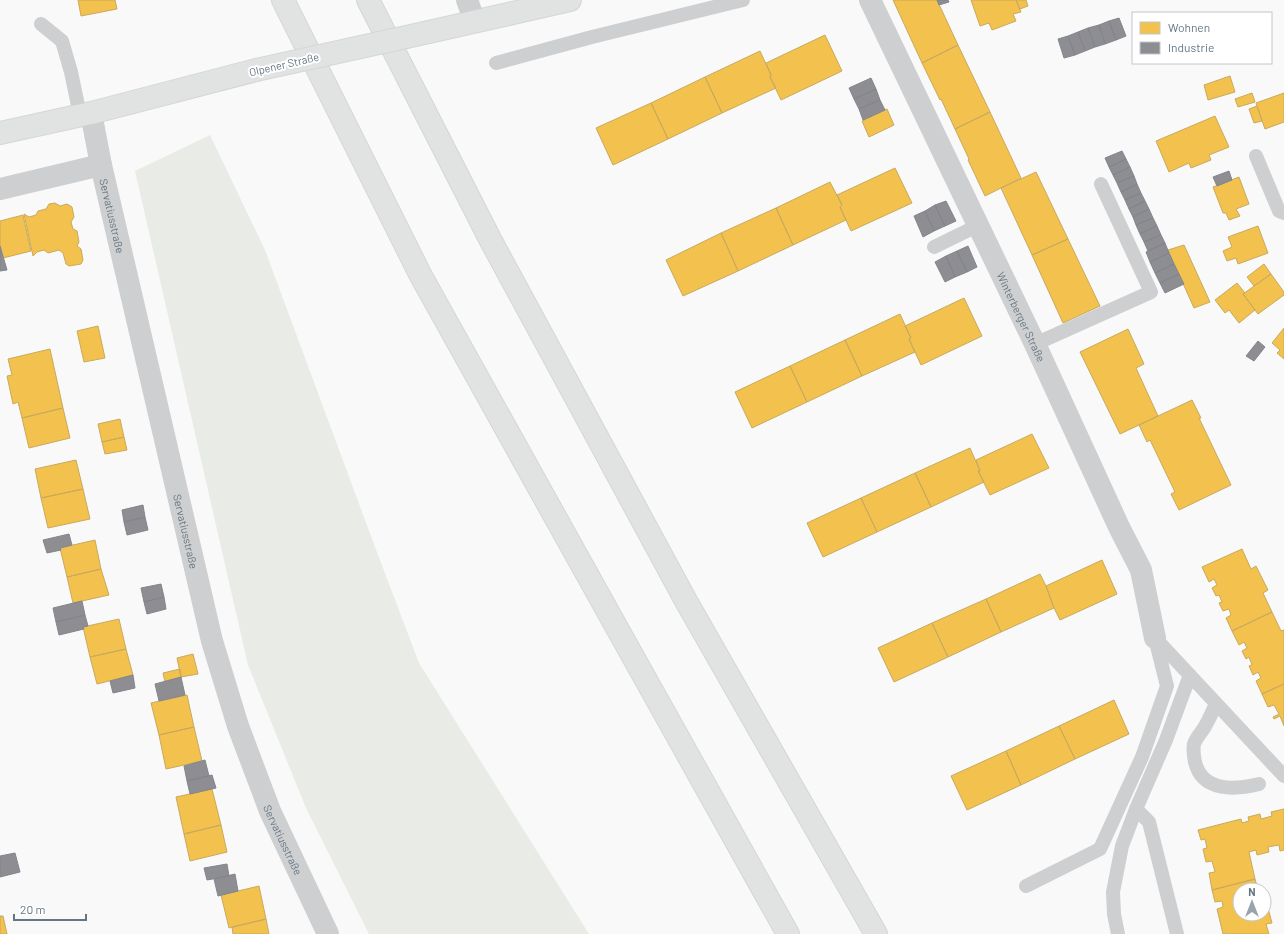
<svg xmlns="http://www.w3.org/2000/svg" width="1284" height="934" viewBox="0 0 1284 934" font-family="Barlow,sans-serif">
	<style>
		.green { fill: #e8ebe6 }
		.homes { fill: #f2c14e; stroke: #c8aa5e }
		.industry { fill: #8d8d92; stroke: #81868e }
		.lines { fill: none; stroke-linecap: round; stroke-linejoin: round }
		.primary-casing { stroke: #d5d6d7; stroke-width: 24 }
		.motorway-casing { stroke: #d5d6d6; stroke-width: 24 }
		.service { stroke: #cecfd0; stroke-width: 14 }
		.minor { stroke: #cecfd0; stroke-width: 22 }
		.primary { stroke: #e1e2e2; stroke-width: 22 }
		.motorway { stroke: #e1e2e2; stroke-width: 22 }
		.primary-bridge-casing { stroke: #d5d6d7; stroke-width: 24; stroke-linecap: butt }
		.primary-bridge { stroke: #e1e2e2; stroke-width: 22 }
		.labels { text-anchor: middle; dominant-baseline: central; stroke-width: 4; stroke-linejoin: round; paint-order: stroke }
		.street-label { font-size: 11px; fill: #657683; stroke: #fff }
	</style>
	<rect width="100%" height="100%" fill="#f9f9f9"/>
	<path class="green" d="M210,135L265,250L375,547L419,663L589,934H369L306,808L248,665L135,171Z"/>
	<path class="homes" d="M78,0H115L117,9L81,16Z
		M893,0H937L958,45L922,63Z
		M971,0H1016L1021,12L1013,14L1016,21L992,30L989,23L980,26Z
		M1016,0H1026L1028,6L1020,9Z
		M825,35L842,71L781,100L770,77L771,75L766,63Z
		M958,45L990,112L955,129L941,99L940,100L922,63Z
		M760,51L771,75L770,77L776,88L722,113L705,77Z
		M1230,76L1235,92L1208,100L1204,85Z
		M705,77L722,113L668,139L651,103Z
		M1252,93L1255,102L1238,107L1235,99Z
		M1284,93V122L1265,129L1256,103Z
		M651,103L668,139L613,165L596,128Z
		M1257,106L1262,121L1254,123L1249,109Z
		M887,109L894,125L869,137L862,121Z
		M990,112L1021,178L985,196L968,160L969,159L955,129Z
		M1215,116L1229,147L1209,155L1211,160L1191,168L1189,163L1169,172L1156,141Z
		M895,168L912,203L851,231L840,207L842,205L837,195Z
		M1036,172L1068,239L1032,255L1001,188Z
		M1239,177L1249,204L1236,209L1240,216L1229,220L1226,213H1223L1213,187Z
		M830,182L842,205L840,207L846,220L793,245L776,208Z
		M55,203L60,206L67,204L72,207L74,217L71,222L73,229L77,231L79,242L77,246L81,249L83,260L81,264L69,266L66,264L63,253L59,250L48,253L44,250L37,252L33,256L24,214L29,217L36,215L38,211L46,209L49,204Z
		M776,208L793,245L738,271L721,233Z
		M23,215L31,251L3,258L0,246V221Z
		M1258,226L1268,253L1238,264L1236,258L1227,261L1223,251L1232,247L1228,237Z
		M721,233L738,271L683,296L666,260Z
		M1068,239L1100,306L1063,323L1032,255Z
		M1184,245L1210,302L1194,308L1168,250Z
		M1264,264L1271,274L1254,286L1247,277Z
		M1271,274L1284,292V295L1258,314L1243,294Z
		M1237,283L1245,293L1243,294L1255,310L1239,323L1229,310L1225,313L1215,300Z
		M964,298L982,336L921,365L909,339L911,338L905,326Z
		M900,314L911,338L909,339L915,352L862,376L845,340Z
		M98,326L105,358L84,362L77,331Z
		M1284,328V359L1277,353L1280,350L1272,343Z
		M1128,329L1144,364L1136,368L1158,416L1120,434L1080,352Z
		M845,340L862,376L807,402L790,366Z
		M50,349L63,408L22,418L18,402L13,404L7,376L12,375L8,359Z
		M790,366L807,402L752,428L735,392Z
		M1192,400L1201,418H1199L1231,485L1179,510L1171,494L1175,492L1150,440L1147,442L1139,425Z
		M63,408L70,438L29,448L22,418Z
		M120,419L124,437L102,442L98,424Z
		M1032,434L1049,468L990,495L978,471H980L976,460Z
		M124,437L127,450L105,454L102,442Z
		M970,448L980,471H978L984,482L931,507L915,473Z
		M76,460L83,489L41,498L35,469Z
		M915,473L931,507L877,532L861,498Z
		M83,489L90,519L48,528L41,498Z
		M861,498L877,532L823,557L807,523Z
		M95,540L101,569L67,577L60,548Z
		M1242,549L1251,569L1256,566L1268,590L1263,593L1272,612L1232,631L1226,618L1231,615L1229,609L1223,611L1219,603L1222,602L1219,595L1216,596L1212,588L1217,585L1214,579L1209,582L1202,567Z
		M1102,560L1117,594L1060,620L1054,608L1046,586Z
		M101,569L109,595L73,603L67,577Z
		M1040,574L1046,586L1054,608L1001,632L986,599Z
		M986,599L1001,632L948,657L932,623Z
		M1272,612L1281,631L1284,630V684L1262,694L1256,681L1261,678L1258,672L1253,675L1249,666L1252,665L1249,657L1246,659L1242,651L1247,648L1244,642L1239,645L1232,631Z
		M119,619L126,649L90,657L83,627Z
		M932,623L948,657L894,682L878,648Z
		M126,649L133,675L97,684L90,657Z
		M193,654L198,674L181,677L177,658Z
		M180,669L181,677L165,682L163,673Z
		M1284,684V726L1280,716L1274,719L1273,717L1279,714L1274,705L1268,707L1262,694Z
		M187,695L194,727L159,735L151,703Z
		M1114,700L1129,734L1075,759L1059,726Z
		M1059,726L1075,759L1021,785L1006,751Z
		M194,727L202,761L166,769L159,735Z
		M1006,751L1021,785L967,810L951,776Z
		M212,789L221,825L184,834L176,797Z
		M1284,809V850L1280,851L1279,845L1268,847L1269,852L1257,855L1256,850L1249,852L1255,879L1212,890L1209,873L1215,872L1212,861L1206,862L1203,849L1207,848L1205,839L1201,840L1198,830L1241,819L1242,823L1249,821L1248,817L1260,814L1261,819L1272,816L1271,812Z
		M221,825L227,852L190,861L184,834Z
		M1255,879L1258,890H1240V914H1264V897H1265L1272,923L1266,924L1269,934H1230L1229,933L1223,934L1217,909L1223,907L1222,901L1215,902L1212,890Z
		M259,886L266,919L229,928L221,895Z
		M0,916H3L7,934H0Z
		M266,919L269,934H233L232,927Z"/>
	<path class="industry" d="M937,0H948L949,2L939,5Z
		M1119,18L1126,36L1116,40L1109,21Z
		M1109,21L1116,40L1105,44L1099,25Z
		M1099,25L1105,44L1095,47L1088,28Z
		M1088,28L1095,47L1085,51L1078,32Z
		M1078,32L1085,51L1075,55L1068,36Z
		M1068,36L1075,55L1064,58L1058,39Z
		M871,78L876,89L854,99L849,88Z
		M876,89L880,100L859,109L854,99Z
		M880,100L885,110L863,120L859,109Z
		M1122,151L1126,159L1109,167L1105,158Z
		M1126,159L1130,167L1113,175L1109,167Z
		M1130,167L1134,176L1117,183L1113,175Z
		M1229,171L1232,180L1217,186L1213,177Z
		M1134,176L1137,184L1121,192L1117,183Z
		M1137,184L1141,193L1125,200L1121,192Z
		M1141,193L1145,201L1129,209L1125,200Z
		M946,201L956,221L945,226L935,205Z
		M1145,201L1149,209L1133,217L1129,209Z
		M935,205L945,226L934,231L925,211Z
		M1149,209L1153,218L1136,225L1133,217Z
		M925,211L934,231L923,237L914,216Z
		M1153,218L1157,226L1140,234L1136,225Z
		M1157,226L1161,235L1144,242L1140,234Z
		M1161,235L1165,243L1148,251L1144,242Z
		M1165,243L1169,253L1150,262L1146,252Z
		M0,246L7,270L0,271Z
		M968,246L977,267L967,272L957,251Z
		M957,251L967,272L955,277L946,256Z
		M1169,253L1174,264L1155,273L1150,262Z
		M946,256L955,277L945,282L935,262Z
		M1174,264L1179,274L1160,283L1155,273Z
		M1179,274L1184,284L1165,293L1160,283Z
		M1258,341L1265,347L1254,361L1246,356Z
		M143,505L145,517L124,522L122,510Z
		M145,517L148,530L127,535L124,522Z
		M69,534L72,545L60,548L61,550L47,553L43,540Z
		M161,584L164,597L144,602L141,588Z
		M164,597L166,609L147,614L144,602Z
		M82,601L85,615L56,622L53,608Z
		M85,615L88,626L83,627L84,629L59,635L56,622Z
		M133,675L135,688L113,693L110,681Z
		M181,677L185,695L159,701L155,684Z
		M205,760L209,776L187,781L184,766Z
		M212,775L216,788L190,794L187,781Z
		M15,853L20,872L0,877V856Z
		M227,864L229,876L207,880L204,868Z
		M235,874L238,891L218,896L214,879Z"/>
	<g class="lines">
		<g class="primary-casing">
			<path id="primary" d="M429,32L570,0
				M0,133L91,113L256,70"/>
		</g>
		<g class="motorway-casing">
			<path id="motorway" d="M283,0L421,276L622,637L788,934
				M368,0L491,241L686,601L876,934"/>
		</g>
		<path class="service" d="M41,24L62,41L71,72L80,115
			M496,63L592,37L743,0
			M1256,156L1279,211L1284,213
			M934,247L979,225
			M1035,344L1151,292L1101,184
			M1156,639L1284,776
			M1216,704C1212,712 1209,720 1204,728C1201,733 1196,738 1194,744C1193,749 1194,757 1195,762C1202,792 1235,790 1259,784
			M1136,809L1149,822L1177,934
			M1026,886L1100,849L1142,757L1167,686L1155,638
			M1118,934L1114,914L1113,892L1122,846L1136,809L1166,740L1190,675"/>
		<g class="minor">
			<path d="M467,0L475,22"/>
			<path id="s1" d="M870,0L1035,344L1119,527L1141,570L1155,638"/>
			<path id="s2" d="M91,113L101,165L212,641L238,726L270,811L328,934"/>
			<path d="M0,189L101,165"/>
		</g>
		<use href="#primary" class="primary"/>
		<use href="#motorway" class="motorway"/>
		<g class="primary-bridge-casing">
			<path id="primary-bridge" d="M256,70L429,32"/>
		</g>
		<use href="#primary-bridge" class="primary-bridge"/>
	</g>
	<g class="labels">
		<g class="street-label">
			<text transform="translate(284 64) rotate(-13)">Olpener Straße</text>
			<text stroke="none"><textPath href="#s2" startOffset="105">Servatiusstraße</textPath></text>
			<text stroke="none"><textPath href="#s1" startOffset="351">Winterberger Straße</textPath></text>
			<text stroke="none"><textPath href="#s2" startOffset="429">Servatiusstraße</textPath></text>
			<text stroke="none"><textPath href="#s2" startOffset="753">Servatiusstraße</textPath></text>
		</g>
	</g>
	<rect x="1132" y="12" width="140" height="52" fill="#ffffff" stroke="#c1c8cd"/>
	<rect x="1140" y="22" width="20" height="12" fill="#f2c14e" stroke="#c1c8cd"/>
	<text x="1168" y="32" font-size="12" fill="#657683">Wohnen</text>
	<rect x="1140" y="42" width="20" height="12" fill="#8d8d92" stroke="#c1c8cd"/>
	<text x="1168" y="52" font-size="12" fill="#657683">Industrie</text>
	<g transform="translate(1252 902)"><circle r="19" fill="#ffffff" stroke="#c1c8cd"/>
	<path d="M0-3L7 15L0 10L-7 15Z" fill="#99a4ac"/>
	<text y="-6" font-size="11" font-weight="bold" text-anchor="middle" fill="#657683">N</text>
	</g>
	<path d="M14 914v6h72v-6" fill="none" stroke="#657683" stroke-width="2"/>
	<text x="20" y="914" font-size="12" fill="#657683" stroke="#ffffff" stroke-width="3" paint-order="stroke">20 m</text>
</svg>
